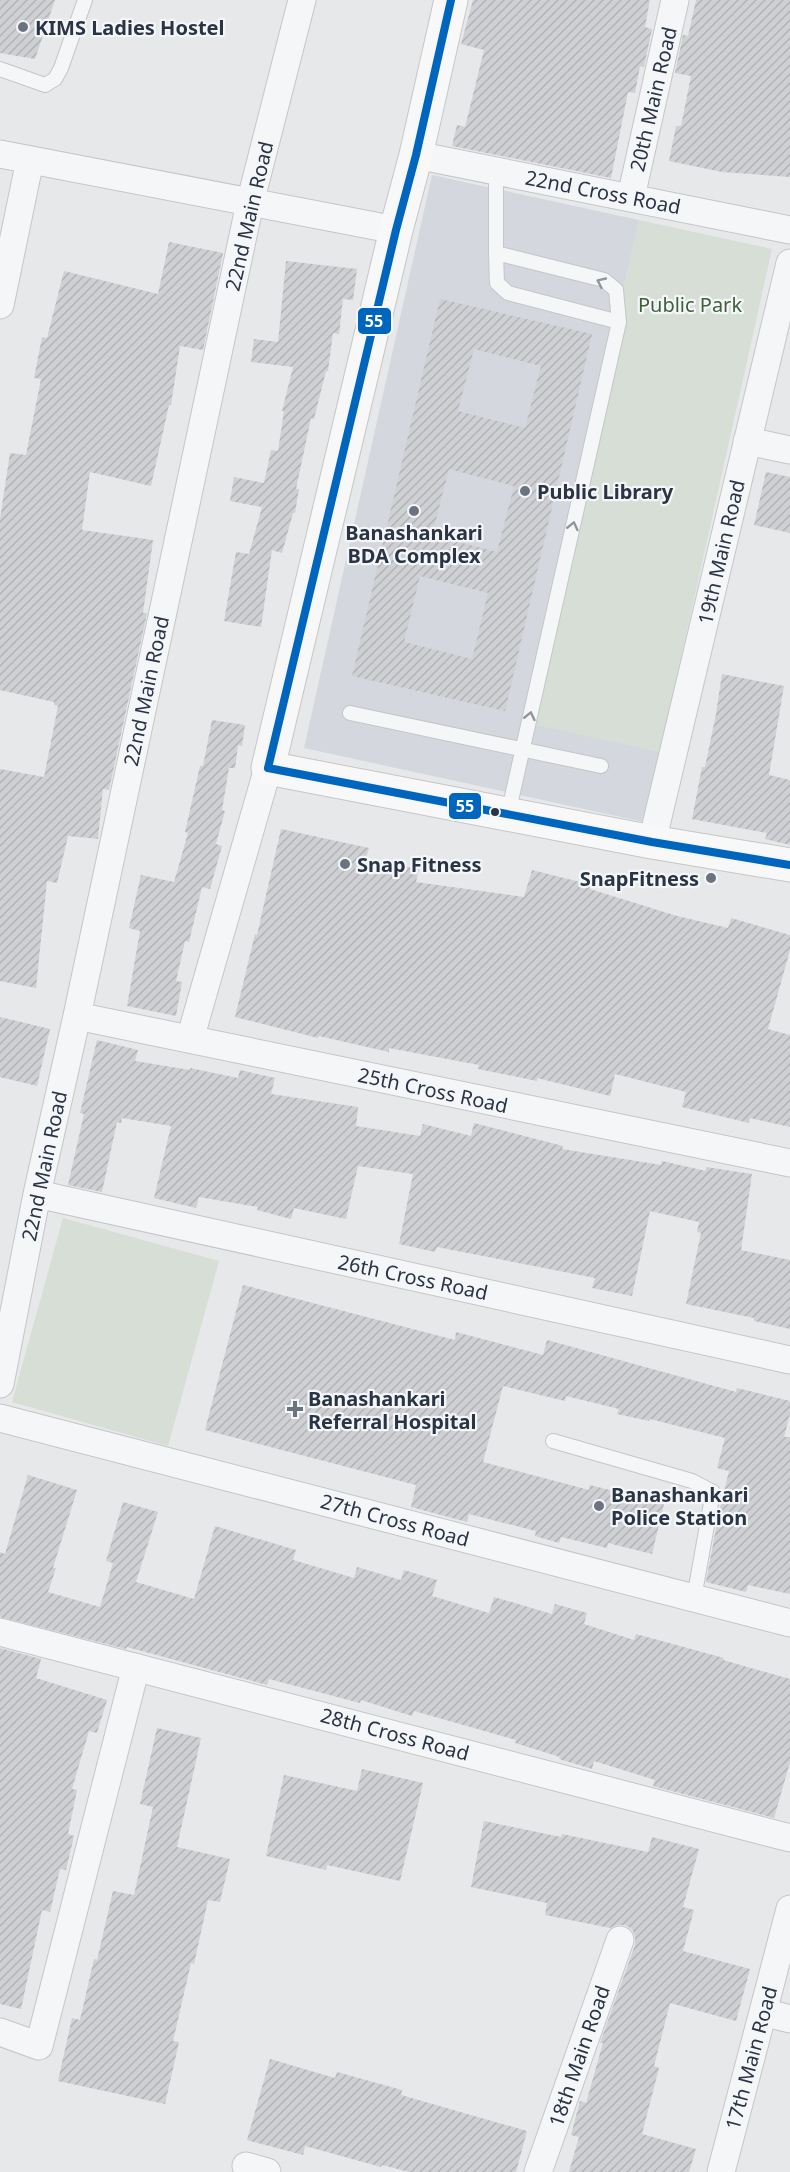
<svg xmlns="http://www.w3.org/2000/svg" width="790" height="2172" viewBox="0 0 790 2172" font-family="'Noto Sans',sans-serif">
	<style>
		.built { fill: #d4d7dd }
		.green { fill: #d6ded6 }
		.building { fill: url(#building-hatch); fill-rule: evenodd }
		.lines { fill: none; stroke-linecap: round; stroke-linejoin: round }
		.lane-casing { stroke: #c4c6c8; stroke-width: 16 }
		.street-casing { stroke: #c4c6c8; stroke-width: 29 }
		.secondary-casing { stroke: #c4c6c8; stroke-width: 35 }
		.lane { stroke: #f5f6f7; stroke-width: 14 }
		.street { stroke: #f5f6f7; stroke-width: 27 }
		.secondary { stroke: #f8f8f8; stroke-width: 33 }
		.bus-1-casing { stroke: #f4f6f9; stroke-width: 12 }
		.bus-1 { stroke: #0065bd; stroke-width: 8 }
		.oneway { stroke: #90959e }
		.poi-dot { fill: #6c737f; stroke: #f4f6f9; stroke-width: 2 }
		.bus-dot { fill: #2b3445; stroke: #f4f6f9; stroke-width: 2 }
		.labels { text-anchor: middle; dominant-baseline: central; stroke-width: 4.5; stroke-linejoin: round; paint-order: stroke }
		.poi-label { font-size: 20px; font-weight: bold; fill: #2b3445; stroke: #f4f6f9; text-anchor: start }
		.street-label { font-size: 20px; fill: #2b3445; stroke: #f4f6f9 }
		.park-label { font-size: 20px; fill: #3f6138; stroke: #f4f6f9 }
		.line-badge { stroke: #f4f6f9; stroke-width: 2 }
		.badge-label { font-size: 16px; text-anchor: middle; font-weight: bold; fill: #fff }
	</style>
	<defs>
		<pattern id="building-hatch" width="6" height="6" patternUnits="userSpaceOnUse" patternTransform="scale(1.5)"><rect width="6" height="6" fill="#ced0d3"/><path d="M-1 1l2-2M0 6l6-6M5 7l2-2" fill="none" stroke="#b1b3b6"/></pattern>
	</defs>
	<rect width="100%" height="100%" fill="#e6e8ea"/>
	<path class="built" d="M432,175L639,220L527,722L660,752L644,822L304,748Z"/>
	<path class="green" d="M639,220L772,249L660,752L527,723Z
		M63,1218L219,1261L168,1446L12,1402Z"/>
	<path class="building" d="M0,0H55L35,59L0,53Z
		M473,0H650L645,27L652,29L644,67L640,66L635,93L628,92L611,178L452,146L457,125L465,127L484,50L461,44Z
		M696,0H790V177L722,172L669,161L676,126H681L691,76L675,73L683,35L688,36Z
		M169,242L223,253L203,350L180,346L171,405H169L151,486L90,472L82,530L153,540L143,613H147L109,790L103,789L98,839L68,836L57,883L47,881L36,988L0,981V769L44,777L58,706L54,705V702L0,690V519L10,453L26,455L41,379L34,378L42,337L47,338L64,271L158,294Z
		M286,261L357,269L353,300L343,299L339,334L333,333L328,371H326L314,419L311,418L296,489H299L295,513H293L282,553L272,550L261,627L224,621L236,552L249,554L262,507L230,501L234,477L264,483L271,450L278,451L284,411H282L293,367L251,362L254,339L278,342Z
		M440,299L592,334L505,711L352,676ZM474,349L541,366L525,428L458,411ZM449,469L514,486L497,552L432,535ZM420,576L488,593L472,659L404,642Z
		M766,472L790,477V533L754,525Z
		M722,674L784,686L769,775L790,780V845L765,839L767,833L692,819L702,767H705L716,714Z
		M212,720L245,725L242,746L238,745L235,768H229L222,810L225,811L216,844L222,846L210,889L202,887L189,942L185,941L176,981L182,982L176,1016L127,1006L140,931L129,928L141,875L174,882L188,833L185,832L200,766H203Z
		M281,829L369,848L366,858L419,869L416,882L524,897L532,870L592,885L590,889L677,916L728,928L731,918L790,935V950L768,1029L790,1035V1127L750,1118L749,1123L682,1107L686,1092L615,1074L610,1096L537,1078V1081L478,1069L479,1065L389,1048V1052L319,1036L318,1038L235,1017L255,934L257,935Z
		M0,1017L50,1029L37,1086L0,1077Z
		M97,1040L138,1050L135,1061L190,1070V1068L238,1078L240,1070L275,1078L271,1094L358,1107L356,1126L420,1136L423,1124L471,1136L474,1123L563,1146L562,1149L661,1165L662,1161L706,1171V1167L752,1174L741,1250L790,1260V1329L754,1321V1318L686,1304L701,1233L697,1232L699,1222L650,1211L632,1296L592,1288L595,1278L437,1247L435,1252L399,1244L413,1174L358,1166L346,1219L294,1208L291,1219L257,1210L258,1207L199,1197L196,1208L154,1198L171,1126L122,1118L121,1123L117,1122L102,1192L68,1185L84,1114L80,1113Z
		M243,1285L455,1340L456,1332L543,1355L547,1340L736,1392L737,1388L790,1401V1414L784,1437H790V1594L748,1585L746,1592L706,1582L719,1512L729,1471L717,1468L725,1438L650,1419L649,1421L617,1414L619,1409L566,1396L565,1401L503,1386L483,1462L589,1490L590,1485L664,1504L652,1554L608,1543L607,1548L561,1537L559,1543L535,1536L536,1531L469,1514L467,1522L411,1507L416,1485L205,1430Z
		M28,1475L77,1490L53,1568H56L48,1592L100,1607L113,1563L106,1561L123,1502L158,1512L136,1582L194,1599L215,1526L296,1550L293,1560L354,1578L357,1567L401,1580L404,1570L437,1580L432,1596L489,1613L494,1597L552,1614L555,1604L587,1613L584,1624L634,1640L636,1634L724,1658L723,1660L790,1679V1762L774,1818L653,1786L655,1780L594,1761L592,1769L559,1759L560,1757L515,1743L516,1740L414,1711L412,1716L361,1700L360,1703L269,1679L267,1685L127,1647L126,1649L0,1617V1552L5,1554Z
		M0,1648L41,1659L36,1678L107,1700L97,1733L89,1731L72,1789L77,1790L68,1834L74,1836L66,1870L60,1869L50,1912L42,1910L21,2009L0,2004Z
		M157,1728L201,1738L177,1847L230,1859L220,1902L208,1900L194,1964L191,1963L173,2041L179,2042L165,2104L58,2081L72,2018L80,2020L94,1959L97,1960L113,1891L134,1895L153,1807L140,1804Z
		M362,1769L423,1783L400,1881L327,1865L326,1870L266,1856L284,1775L357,1791Z
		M484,1821L561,1837L562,1834L648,1852L652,1837L699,1849L683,1907L694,1910L683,1951L750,1969L736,2021L670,2003L654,2066L659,2068L642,2134L696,2149L689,2172H569L579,2137L571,2135L580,2101L586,2103L603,2043H600L635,1945V1937L632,1929L625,1925H617L610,1928L545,1915L547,1903L471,1887Z
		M270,2059L335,2078L337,2072L402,2090L401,2095L527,2131L516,2172H409L382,2165L381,2167L305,2146L303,2155L247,2140Z"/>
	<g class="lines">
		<g class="lane-casing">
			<path id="lane" d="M0,69L45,85L55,79L61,68L85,0
				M496,171V253L604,280L616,290L619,322L508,814
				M496,253L497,283L508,293L619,322
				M350,713L601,766
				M553,1441L692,1481L713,1492L694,1598"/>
		</g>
		<g class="street-casing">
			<path id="street" d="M0,154L396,230
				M416,155L790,230
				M631,197L675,0
				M0,305L30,160
				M747,441L790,450
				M652,842L790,263
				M77,1016L790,1163
				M190,1039L268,768
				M37,1194L790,1360
				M0,1384L37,1194L77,1016L250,203L302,0
				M0,1418L790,1623
				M0,1632L790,1838
				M763,2012L790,2019
				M0,2032L39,2046L136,1667
				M246,2166L267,2172
				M538,2172L620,1940
				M721,2172L790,1909"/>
		</g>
		<g class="secondary-casing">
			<path id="secondary" d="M451,0L416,155L396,230L268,768L652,842L790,865"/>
		</g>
		<use href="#lane" class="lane"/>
		<use href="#street" class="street"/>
		<use href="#secondary" class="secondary"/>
		<g class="bus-1-casing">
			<path id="bus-1" d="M451,0L416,155L396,230L268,768L652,842L790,865"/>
		</g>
		<use href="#bus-1" class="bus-1"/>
	</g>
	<defs><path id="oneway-chevron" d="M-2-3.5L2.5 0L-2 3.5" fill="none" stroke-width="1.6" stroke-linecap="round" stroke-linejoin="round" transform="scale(1.5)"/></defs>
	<g class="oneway">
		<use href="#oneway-chevron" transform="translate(601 282) rotate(-155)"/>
		<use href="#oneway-chevron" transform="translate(573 526) rotate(-77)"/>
		<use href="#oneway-chevron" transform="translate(530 716) rotate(-77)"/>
	</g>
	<g class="poi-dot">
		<circle cx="23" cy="27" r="6"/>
		<circle cx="525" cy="491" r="6"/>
		<circle cx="414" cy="511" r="6"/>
		<circle cx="345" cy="864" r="6"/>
		<circle cx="711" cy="878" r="6"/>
		<path d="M292 1400h6v6h6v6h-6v6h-6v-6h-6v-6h6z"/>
		<circle cx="599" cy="1506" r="6"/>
	</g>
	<circle class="bus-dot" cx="495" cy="812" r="5"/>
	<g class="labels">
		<g class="poi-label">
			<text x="35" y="27">KIMS Ladies Hostel</text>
			<text x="537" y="491">Public Library</text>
			<text x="414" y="532" text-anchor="middle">Banashankari<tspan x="414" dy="23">BDA Complex</tspan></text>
			<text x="357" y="864">Snap Fitness</text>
			<text x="699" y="878" text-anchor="end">SnapFitness</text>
			<text x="308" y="1398">Banashankari<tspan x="308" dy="23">Referral Hospital</tspan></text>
			<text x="611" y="1494">Banashankari<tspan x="611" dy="23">Police Station</tspan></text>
		</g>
		<g class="street-label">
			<text transform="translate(653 99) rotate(-77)">20th Main Road</text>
			<text transform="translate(603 192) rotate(11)">22nd Cross Road</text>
			<text transform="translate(249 216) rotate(-77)">22nd Main Road</text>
			<text transform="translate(721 552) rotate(-77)">19th Main Road</text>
			<text transform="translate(146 691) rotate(-78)">22nd Main Road</text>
			<text transform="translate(433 1090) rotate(12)">25th Cross Road</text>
			<text transform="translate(44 1166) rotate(-78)">22nd Main Road</text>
			<text transform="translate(413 1277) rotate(12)">26th Cross Road</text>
			<text transform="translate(395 1520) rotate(15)">27th Cross Road</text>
			<text transform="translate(395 1734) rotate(15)">28th Cross Road</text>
			<text transform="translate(579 2056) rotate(-71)">18th Main Road</text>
			<text transform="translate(751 2058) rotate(-75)">17th Main Road</text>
		</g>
		<g class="park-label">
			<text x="690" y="304">Public Park</text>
		</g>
	</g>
	<g class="line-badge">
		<rect x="357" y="307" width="35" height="28" rx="6" fill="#0065bd"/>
		<rect x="448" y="792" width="34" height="28" rx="6" fill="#0065bd"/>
	</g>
	<g class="badge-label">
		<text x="374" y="327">55</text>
		<text x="465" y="812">55</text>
	</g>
</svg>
